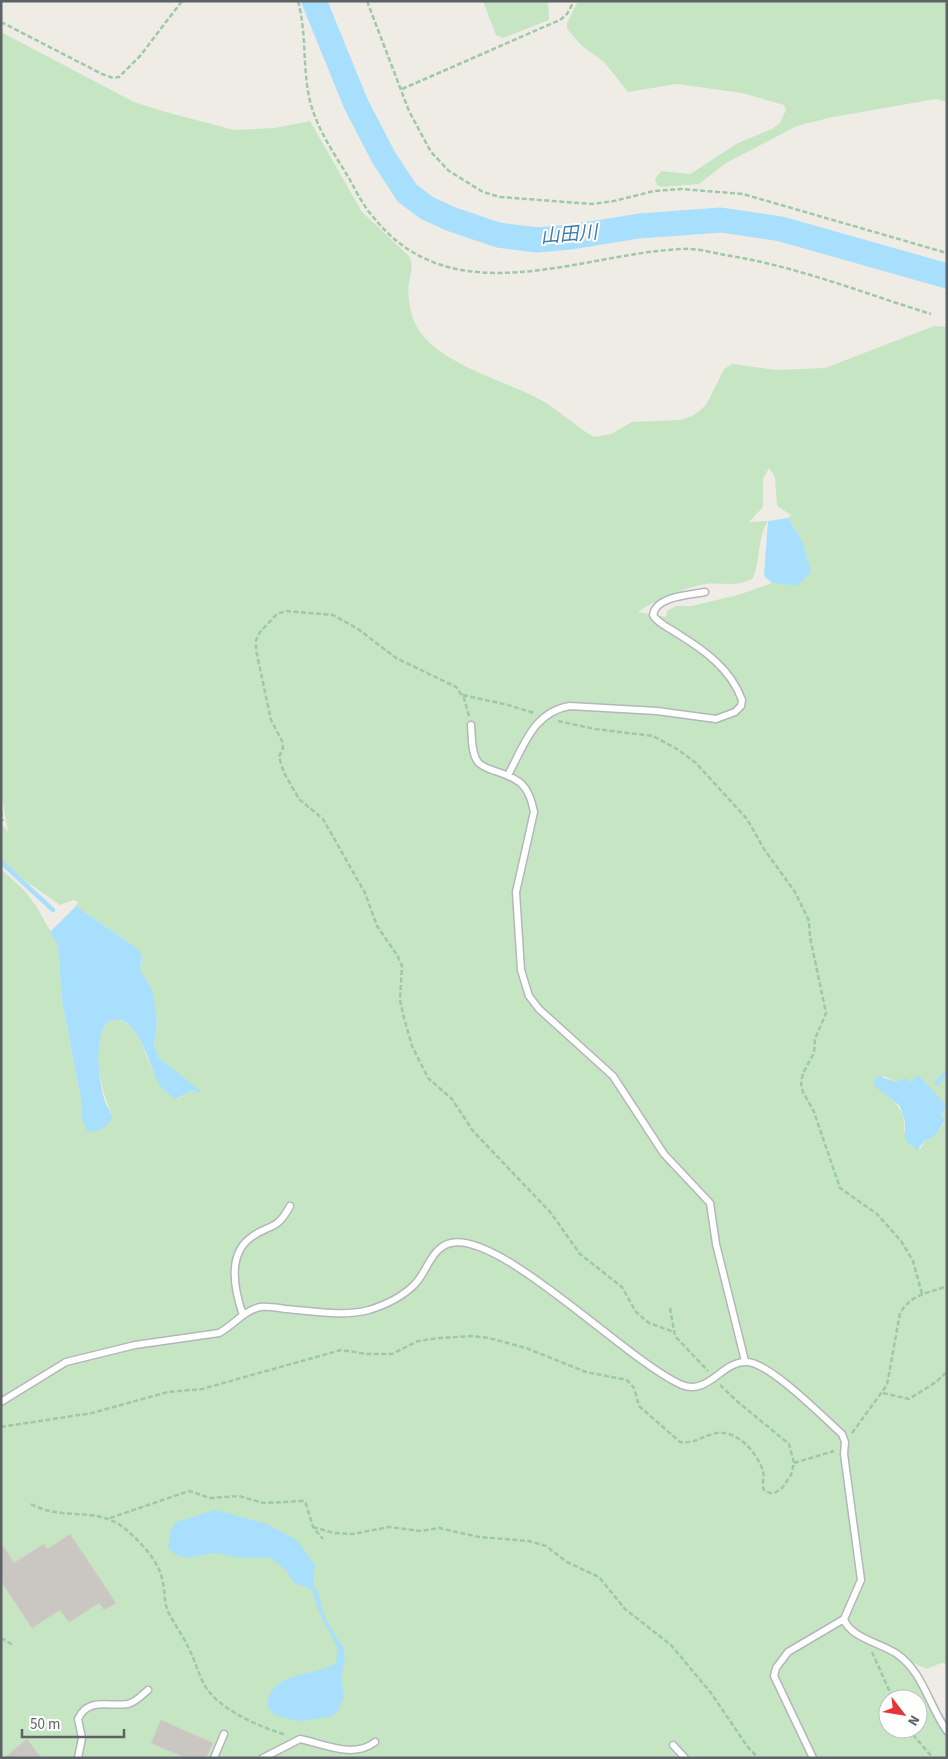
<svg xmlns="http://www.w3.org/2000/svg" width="948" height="1759" viewBox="0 0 948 1759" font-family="'Source Sans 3','Noto Sans JP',sans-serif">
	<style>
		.green { fill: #c6e6c3; fill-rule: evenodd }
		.water { fill: #a8dffd }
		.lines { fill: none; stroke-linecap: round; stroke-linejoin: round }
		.stream { stroke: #a8dffd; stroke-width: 4.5 }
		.river { stroke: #a8dffd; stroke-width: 25 }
		.building { fill: #cac7c3; stroke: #d4cec4 }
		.lane-casing { stroke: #b3b6ba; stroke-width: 9 }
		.path { stroke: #9dc9a6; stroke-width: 2.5; stroke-dasharray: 5 2.5; stroke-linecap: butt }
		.lane { stroke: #fff; stroke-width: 6 }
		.labels { text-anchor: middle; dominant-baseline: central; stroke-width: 4; stroke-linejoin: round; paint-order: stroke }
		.water-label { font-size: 19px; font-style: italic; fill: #417ba7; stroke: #fff }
	</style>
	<rect width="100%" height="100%" fill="#efece6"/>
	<path class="green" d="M483,1H548L549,20L503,38L496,35Z
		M578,1H947V102L936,99L833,117L797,126L726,163L699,184L662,187L657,185L655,179L661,171L690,174L738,143L772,129L780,123L786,110L784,105L742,93L677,84L628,92L604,62L581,45L567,29V23Z
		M1,32L134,102L166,112L234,130L275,128L310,121L362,212L409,256C414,266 411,271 409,282C407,293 410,312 415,323C433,363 505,380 541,400C559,410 575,426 594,437L611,434L632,422L681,420L694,415L706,405L724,369L732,364L777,370L825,368L934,326L947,327V1664L941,1663L927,1669L913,1663L939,1712L947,1720V1758H1V869L25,891L38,909L58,945L62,1001L82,1105V1118L112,1114C101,1094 86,1029 114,1019C143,1024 142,1055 156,1076C161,1084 170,1092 177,1099L193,1090L159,1058L154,1046L157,1022L152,989L143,977L140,970L142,955L138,949L76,906L78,902L74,900L60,905L1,864V823L8,832L1,792ZM769,468L775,477L777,506L791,515L788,518L802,541L797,586L772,583L738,595L691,606H676L667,611L666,617L638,612C650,603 689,586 705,584C723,582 737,588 753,578C761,559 757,538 768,521L749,522L763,507V479ZM884,1076L896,1082H911L946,1105L941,1116L945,1121L934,1137L925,1140L920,1149L904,1131C907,1109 892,1099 875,1087ZM888,1699H918V1729H888Z"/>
	<path class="water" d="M788,518L802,541L811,572L797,586L772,583L764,576L768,521Z
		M76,906L138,949L142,955L140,970L152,989L154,999L157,1022L154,1045L159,1058L201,1091L199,1093L193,1090L176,1099C171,1096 165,1092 161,1087C149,1069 139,1010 109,1021C92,1035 99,1085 106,1104C108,1109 112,1112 112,1118C108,1128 97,1133 87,1131L82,1118V1105L62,1001L58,945L50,932Z
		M918,1075L946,1105L941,1116L945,1120L934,1137L925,1140L917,1150L905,1140V1122L900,1106L875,1087L874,1079L879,1076L896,1082L905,1078L911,1082Z
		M215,1510L264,1523L297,1540L315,1565L313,1585L318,1592L323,1612L330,1627L344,1649L345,1659L341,1676L344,1697L338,1711L331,1717L298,1721L274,1715L267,1705C273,1669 313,1678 336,1663L338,1649L319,1612L312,1589L297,1584L291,1579L286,1570L270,1558H241L214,1553L187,1558L176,1555L168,1548L171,1529L176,1522Z"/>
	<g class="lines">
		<path class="stream" d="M1,862L53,910
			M937,1083L947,1072"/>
		<path class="river" d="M314,1L356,104L384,158L407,193L427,208L451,219L498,235L537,240L571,237L639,226L721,220L781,229L947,276"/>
	</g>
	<path class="building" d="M70,1534L116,1603L104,1610L99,1603L69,1622L60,1610L32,1628L1,1581V1543L14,1563L44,1544L48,1549Z
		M161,1720L213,1743L206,1758H186L151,1743Z
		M27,1739L41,1758H4Z"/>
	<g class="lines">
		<g class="lane-casing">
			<path id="lane" d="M471,725C472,735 471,754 478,762C482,767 489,769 495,771C520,779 529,785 534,812L516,892L521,970L529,996L539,1009L613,1076L664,1154L710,1203L716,1244L745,1361
				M508,775C524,746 533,712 570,706L657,711L716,719L735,712L741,706L742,700C731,669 704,650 678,634C670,628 658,624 653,615C656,596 690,595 705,592
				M243,1315C235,1292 227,1257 249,1239C268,1223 276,1233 290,1206
				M1,1402L66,1362L135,1345L219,1333C234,1325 243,1311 260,1307C268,1306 278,1308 286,1309C313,1311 342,1317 369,1310C385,1305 402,1297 414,1285C427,1273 431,1247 451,1243C502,1232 628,1362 682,1385C708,1396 723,1360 747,1362C770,1363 823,1417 842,1434L845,1442L844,1454L861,1580L844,1619L788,1652L776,1668L774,1676L813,1758
				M844,1619C850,1638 881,1643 897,1654C923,1672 929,1706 947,1731
				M673,1745L685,1758
				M78,1758L82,1738L78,1719C88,1697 109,1707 128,1704C136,1702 142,1695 148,1690
				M214,1758L224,1734
				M263,1758L300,1739C325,1744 353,1759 375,1742"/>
		</g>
		<path class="path" d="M298,1C308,37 301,77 313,111C321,135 337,158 350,180C357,193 364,207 374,218C453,316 579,254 681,249C695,248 711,252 725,255C796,266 863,293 931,314
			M367,1L409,111L431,152L449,171L483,192L500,197L592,204L614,201L654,191L681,189L743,194L947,253
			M1,22L102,74L113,78L119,77L140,56L182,1
			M402,89L560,20L567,14L574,1
			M463,695L508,705L534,713
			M469,716L464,698L456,687L396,658L358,629L333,615L286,611L277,614L260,632L256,640V650L271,720L282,741L283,748L279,757L284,773L299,799L323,819L365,893L377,926L397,955L402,966L400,1000L404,1018L412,1046L428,1078L452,1099L473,1131L551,1213L580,1254L622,1287L636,1312L643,1318L649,1323L674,1332
			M558,721L595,729L653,736L677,749L696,763L747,819L764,849L795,892L809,921L810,937L826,1013L815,1039L814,1053L803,1073L801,1083L803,1092L814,1112L840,1188L877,1214L901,1241L913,1261L922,1294
			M1,812L3,821
			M670,1308L675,1336L708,1371
			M883,1393L909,1399L936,1382L947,1372
			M1,1427L92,1413L168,1392L202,1389L341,1350L367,1354H392L418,1341L440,1338L472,1336L489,1338L526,1348L586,1372L627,1380L634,1388L639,1406L680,1442C694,1444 701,1437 713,1434C735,1427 757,1452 763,1471C765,1477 761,1484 764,1490L770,1493L776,1492L782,1488L791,1475L794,1463L789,1444L738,1402L720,1385
			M852,1433L887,1385L900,1313C913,1293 927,1294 947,1286
			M794,1463L834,1451
			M31,1504C66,1523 99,1503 130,1533C144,1546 160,1563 163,1583C165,1592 164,1600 167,1609C173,1623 183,1635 189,1649C195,1660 198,1673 204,1684C217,1709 260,1727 286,1735
			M110,1518L189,1491L210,1498L239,1496L264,1503L303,1501L306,1504L313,1527L323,1539
			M313,1527L334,1533L353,1534L389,1527L420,1531L439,1528L479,1537L529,1541L546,1546L567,1562L599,1577L625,1609L671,1645L711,1693L747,1746L758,1758
			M1,1638L13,1645
			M872,1652L893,1699
			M908,1729L933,1758"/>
		<use href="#lane" class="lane"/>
	</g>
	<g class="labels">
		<g class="water-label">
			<text transform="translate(569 235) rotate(-5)">山田川</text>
		</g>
	</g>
	<rect width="948" height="1759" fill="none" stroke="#5d6266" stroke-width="5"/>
	<g transform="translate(903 1714) rotate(121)"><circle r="24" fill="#ffffff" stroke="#bec0c2"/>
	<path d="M0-4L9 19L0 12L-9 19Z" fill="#e53637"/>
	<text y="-8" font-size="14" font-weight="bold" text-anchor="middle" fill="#5d6266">N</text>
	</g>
	<path d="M22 1729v8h102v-8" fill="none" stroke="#5d6266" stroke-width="2.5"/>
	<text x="30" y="1729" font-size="15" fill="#5d6266" stroke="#ffffff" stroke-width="4" paint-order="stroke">50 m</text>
</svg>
